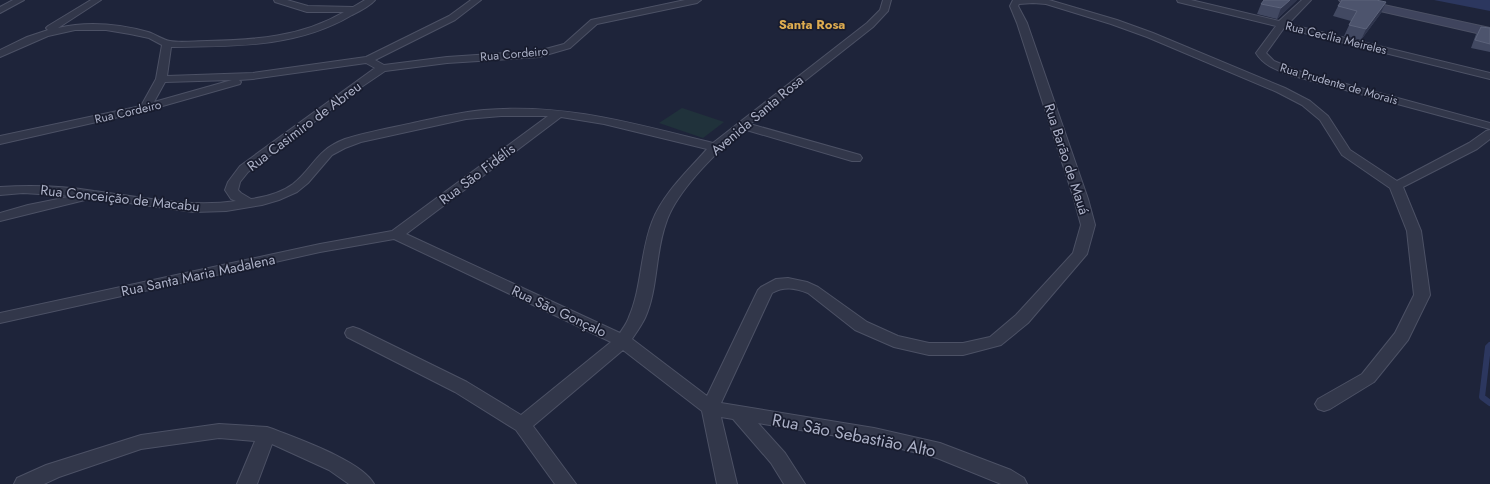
<svg xmlns="http://www.w3.org/2000/svg" width="1490" height="484" viewBox="0 0 1490 484" font-family="Jost,sans-serif">
	<style>
		.green { fill: #20323b }
		.water { fill: #2c375f }
		.lines { fill: none; stroke-linecap: round; stroke-linejoin: round }
		.stream { stroke: #2c375f; stroke-width: 6 }
		.street-casing { stroke: #4c5165; stroke-width: 2 }
		.secondary-casing { stroke: #4c5165; stroke-width: 2 }
		.street { fill: #32374a; fill-rule: evenodd }
		.secondary { fill: #3f445d; fill-rule: evenodd }
		.wall { fill: #424962 }
		.shaded-wall { fill: #2f354d }
		.building { fill: #4d546d; stroke: #5c637b }
		.labels { text-anchor: middle; dominant-baseline: central; stroke-width: 3.5; stroke-linejoin: round; paint-order: stroke }
		.far-street-label { font-size: 12px; fill: #acb1c7; stroke: #181c2e }
		.far-neighbourhood-label { font-size: 13px; font-weight: bold; fill: #deac50; stroke: #181c2e }
		.street-label { font-size: 14px; fill: #acb1c7; stroke: #181c2e }
		.near-street-label { font-size: 17px; fill: #acb1c7; stroke: #181c2e }
	</style>
	<rect width="100%" height="100%" fill="#1e243a"/>
	<path class="green" d="M682,108L724,122L703,138L659,123Z"/>
	<path class="water" d="M1434,0H1490V11Z"/>
	<g class="lines">
		<path class="stream" d="M1490,345L1488,347L1482,397L1490,403"/>
		<g class="street-casing">
			<path id="street" d="M13,0H24L0,13V7Z
				M91,0H101L58,28C87,21 119,24 148,32C155,34 163,40 170,41C181,43 195,41 207,41C255,40 301,37 344,12H307L275,2L274,0H287L308,6L353,7L365,0H375C370,6 360,11 352,15C297,48 234,46 171,47L167,76L253,73L366,57L449,16L471,0H481L455,20L375,60L384,65L447,57L538,51L564,44L591,20L685,0H701L697,3L597,24L570,48L539,57L447,63L385,71L351,94L248,172L240,182L238,190L241,193L251,199C265,197 281,193 293,184C314,167 316,150 345,139C367,132 390,128 413,123C436,118 460,112 484,110C566,103 634,124 713,143L867,23L880,10L883,0H891L888,11L873,27L750,124L860,155L862,158L860,161H852L743,129C718,151 676,191 666,223C655,253 658,290 645,318C641,326 636,333 632,339L707,396L758,290L761,287L776,279L788,278L807,282L818,287L867,322L898,336L929,343H963L990,337L1016,315L1073,253L1081,225L1074,199L1017,23L1010,6L1013,0H1049L1117,20L1153,33L1285,88L1310,101L1328,116L1350,150L1397,181L1469,143L1486,131L1490,130V139L1477,149L1403,187L1421,231L1430,295L1408,340L1374,382L1330,409L1324,411L1318,409L1315,404L1318,399L1362,374L1395,333L1414,295L1407,231L1390,188L1342,155L1320,120L1302,105L1277,92L1147,37L1111,24L1046,4L1033,3L1019,4L1018,6L1027,23L1088,199L1095,225L1087,254L1028,323L1001,345L963,355H929L894,347L855,330L808,293C795,288 784,286 772,293L721,403L874,428L940,443L1011,470L1024,478L1027,484H1001L937,458L874,442L758,423L785,453L805,484H784L771,463L733,419L721,417L737,484H717L702,411L623,350L533,426L576,484H555L516,430L455,392L347,337L345,333L347,329L353,327L359,329L467,382L521,415L611,342L394,239L320,252L0,323V313L320,244L392,231L548,116H501L466,119L361,142L345,148L332,155L308,183L297,192L279,200L262,205L226,211L194,212L93,198L0,221V213L28,205L73,196L23,193L0,195V187C32,185 63,186 94,191C141,197 189,208 236,201L231,199L225,190L228,182L240,166L375,68L366,63L253,79L239,80L241,82L240,84L145,111L0,144V136L141,106L156,79L162,45L149,38L130,34L106,30H75L48,36L0,57V50L27,37L48,30L46,28L48,26ZM232,80L154,102L165,82ZM561,117L604,124L707,149C688,171 663,193 652,222C640,253 642,287 629,317C627,323 623,328 620,333L406,234Z
				M1177,0H1191L1279,21L1302,0H1311L1288,24L1490,73V79L1284,28L1266,53L1274,61L1298,71L1490,123V129L1290,75C1277,70 1264,66 1256,53L1276,26L1178,2Z
				M219,424L267,427L273,429C298,439 362,461 374,484H349L329,470L272,444L257,484H237L255,441L219,438L141,449L59,477L44,484H14L17,478L46,465L141,435Z"/>
		</g>
		<g class="secondary-casing">
			<path id="secondary" d="M1339,0H1361L1490,28V36L1345,3L1341,2Z"/>
		</g>
		<use href="#street" class="street"/>
		<use href="#secondary" class="secondary"/>
	</g>
	<path class="wall" d="M1297,0L1277,19L1257,14L1261,4Z
		M1386,2L1381,13L1361,40L1344,36L1351,21L1333,16L1338,6Z
		M1481,27L1490,28V52L1471,48L1476,34Z"/>
	<path class="shaded-wall" d="M1290,0H1297L1277,19L1281,8Z
		M1386,2L1381,13L1361,40L1366,29Z"/>
	<path class="building" d="M1264,0H1290L1281,8L1261,4Z
		M1342,0H1376L1386,2L1366,29L1349,25L1357,11L1338,6Z
		M1481,27L1490,28V44L1475,40Z"/>
	<g class="labels">
		<g class="far-street-label">
			<text transform="translate(1336 38) rotate(14)">Rua Cecília Meireles</text>
			<text transform="translate(514 54) rotate(-5)">Rua Cordeiro</text>
			<text transform="translate(1339 84) rotate(16)">Rua Prudente de Morais</text>
			<text transform="translate(128 112) rotate(-13)">Rua Cordeiro</text>
		</g>
		<g class="far-neighbourhood-label">
			<text x="812" y="24">Santa Rosa</text>
		</g>
		<g class="street-label">
			<text transform="translate(757 115) rotate(-40)">Avenida Santa Rosa</text>
			<text transform="translate(304 126) rotate(-37)">Rua Casimiro de Abreu</text>
			<text transform="translate(1067 159) rotate(72)">Rua Barão de Mauá</text>
			<text transform="translate(477 174) rotate(-37)">Rua São Fidélis</text>
			<text transform="translate(120 198) rotate(6)">Rua Conceição de Macabu</text>
			<text transform="translate(198 275) rotate(-12)">Rua Santa Maria Madalena</text>
			<text transform="translate(559 311) rotate(25)">Rua São Gonçalo</text>
		</g>
		<g class="near-street-label">
			<text transform="translate(854 435) rotate(11)">Rua São Sebastião Alto</text>
		</g>
	</g>
</svg>
